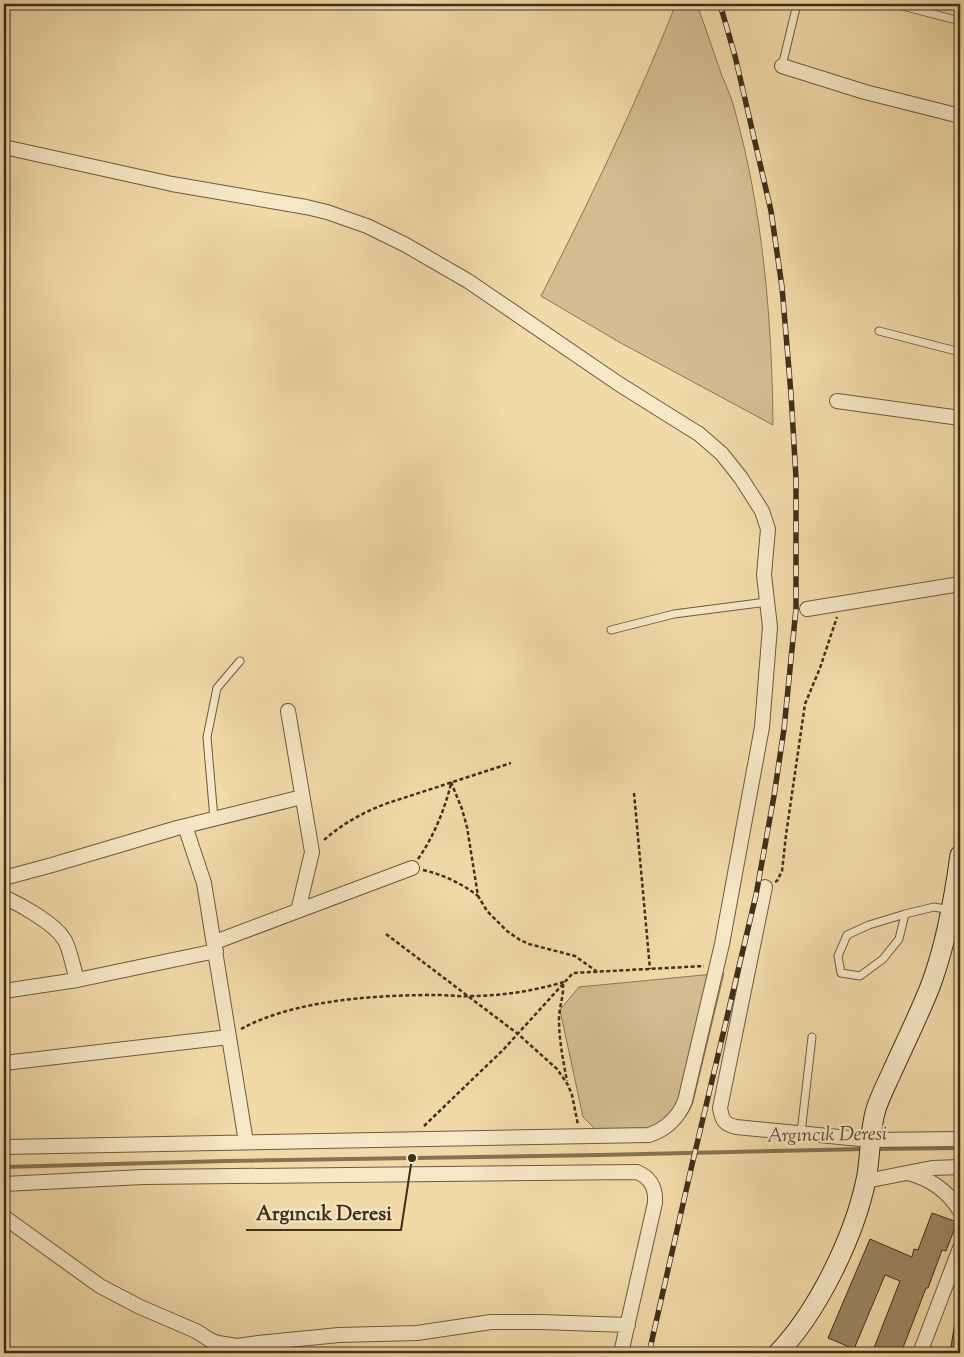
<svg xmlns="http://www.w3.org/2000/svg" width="964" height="1357" viewBox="0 0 964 1357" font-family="'Sorts Mill Goudy',serif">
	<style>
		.green { fill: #d3bd90; stroke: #897656 }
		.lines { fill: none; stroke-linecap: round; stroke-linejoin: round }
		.stream { stroke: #857353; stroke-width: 4 }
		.building { fill: #9c8865; stroke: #3f2f1c }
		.lane-casing { stroke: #6c5a3f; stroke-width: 9 }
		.street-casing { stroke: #6c5a3f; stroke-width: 16 }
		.secondary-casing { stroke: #3f2f1c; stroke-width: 21 }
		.path { stroke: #3f2f1c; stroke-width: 2.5; stroke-dasharray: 4 2.5; stroke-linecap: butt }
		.lane { stroke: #f6e7c6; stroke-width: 7 }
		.street { stroke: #f6e7c6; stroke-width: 14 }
		.secondary { stroke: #f6e7c6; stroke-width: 19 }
		.rail-casing { stroke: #3f2f1c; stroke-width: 5.5 }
		.rail { stroke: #f6e7c6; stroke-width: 4; stroke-dasharray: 11; stroke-linecap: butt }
		.labels { text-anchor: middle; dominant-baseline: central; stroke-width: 4.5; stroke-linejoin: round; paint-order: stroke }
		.water-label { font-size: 20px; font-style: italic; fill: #5c4b33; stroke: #f6e7c6 }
		.leader { fill: none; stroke: #3f2f1c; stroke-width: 2 }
		.callout-dot { fill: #3f2f1c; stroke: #f6e7c6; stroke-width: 2 }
		.callout-label { font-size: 20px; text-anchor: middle; font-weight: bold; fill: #3f2f1c; stroke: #f6e7c6; stroke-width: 4.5; stroke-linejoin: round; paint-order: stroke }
	</style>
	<rect width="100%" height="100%" fill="#f1daa8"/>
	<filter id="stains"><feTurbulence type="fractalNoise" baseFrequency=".004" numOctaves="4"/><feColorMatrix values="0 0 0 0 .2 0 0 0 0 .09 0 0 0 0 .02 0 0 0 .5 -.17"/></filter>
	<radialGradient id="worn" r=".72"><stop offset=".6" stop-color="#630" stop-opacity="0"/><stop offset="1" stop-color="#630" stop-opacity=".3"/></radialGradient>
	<path class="green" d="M676,4H697C705,28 714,52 722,76C727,87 732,99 735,111C763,213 772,319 773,425L619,342L541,296C590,200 636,104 676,4Z
		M724,973L693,1102C689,1114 682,1122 671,1129L601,1132L594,1128L583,1117L560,1010L579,987Z"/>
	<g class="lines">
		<path class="stream" d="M875,1149L960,1148
			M4,1167L225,1161L599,1155L866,1149"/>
	</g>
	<path class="building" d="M932,1213L957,1222L946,1251L942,1250L928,1288H926L901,1353H872L900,1281L885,1275L854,1349L828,1338L870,1239L912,1257L914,1249L918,1250Z
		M955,1322L960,1323V1353H950Z"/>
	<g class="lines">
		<g class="lane-casing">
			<path id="lane" d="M895,4L960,21
				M782,66L797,4
				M879,331L960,352
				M611,630L674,614L767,602
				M214,819L207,737L217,688L240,661
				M905,914L899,939L883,959L860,976L841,973L838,956L847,935L869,925L905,914L934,907L951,910
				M801,1133L812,1037"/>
		</g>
		<g class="street-casing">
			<path id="street" d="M782,66L865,92L960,116
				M4,147L172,184L306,207L327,212L367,226L404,244L468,281L619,384L686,426L699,434L722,454L741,478L762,511L768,529L764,575L770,627L762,727L722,944L685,1101C678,1118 667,1129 649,1135L4,1147
				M837,401L960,418
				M807,609L960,584
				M288,711L312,852L298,911
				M185,826L204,883L246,1142
				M4,878L52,865L177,828L302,797
				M765,887L720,1108C722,1120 724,1124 736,1127L870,1140L960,1139
				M4,897C21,905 54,923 64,939C69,945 74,971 77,980
				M215,942L412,868
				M4,991L77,980L216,951
				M4,1063L229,1037
				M908,1173C931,1179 948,1191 960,1211
				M866,1181L932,1168L960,1167
				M4,1184L143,1177L637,1172C651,1178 656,1188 655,1203L621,1353
				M4,1217L100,1286L140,1307L196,1331L210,1340L218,1343L237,1346L258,1343L339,1335L417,1333L491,1322H540L628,1325
				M920,1353L960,1248"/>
		</g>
		<g class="secondary-casing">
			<path id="secondary" d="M778,1353C818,1311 854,1237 866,1180C871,1156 869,1132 876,1109C880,1097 886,1085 891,1074C904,1045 918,1017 930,987C946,945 954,900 960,855"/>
		</g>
		<path class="path" d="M451,782L462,809L467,827L478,896L487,911L507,931L520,940L529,944L575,956L596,971
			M634,793L650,969
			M324,840C342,824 362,813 385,804L511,763
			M418,859C434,836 444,811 451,784
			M423,870C444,875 461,883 478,896
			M775,882L777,881L782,871L786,835L805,704L820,668L837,617
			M386,934L518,1034L557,1069L568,1085L572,1095L578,1125
			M563,984C564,996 559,1007 559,1019C559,1040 563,1060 567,1081
			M241,1029C296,999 378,995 439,995C450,995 460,997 470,996C502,996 533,991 564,982
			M424,1126L503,1050L573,973L704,966"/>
		<use href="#lane" class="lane"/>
		<use href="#street" class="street"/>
		<use href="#secondary" class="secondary"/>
		<g class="rail-casing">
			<path id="rail" d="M649,1353L691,1169L756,895L774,796L784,729L796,609V478L791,394L782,287L771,211L735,56L720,4"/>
		</g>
		<use href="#rail" class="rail"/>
	</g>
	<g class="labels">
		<g class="water-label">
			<text transform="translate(827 1136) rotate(-1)">Argıncık Deresi</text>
		</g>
	</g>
	<path class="leader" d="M412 1158L401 1230H246"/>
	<circle class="callout-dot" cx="412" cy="1158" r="5"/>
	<g class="callout-label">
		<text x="324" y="1220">Argıncık Deresi</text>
	</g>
	<rect width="964" height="1357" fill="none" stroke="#f1daa8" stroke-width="20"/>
	<rect x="5" y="5" width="954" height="1347" fill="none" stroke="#3f2f1c" stroke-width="2.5"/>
	<rect x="10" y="10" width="944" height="1337" fill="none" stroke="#3f2f1c"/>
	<rect width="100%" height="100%" filter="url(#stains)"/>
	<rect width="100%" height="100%" fill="url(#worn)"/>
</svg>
